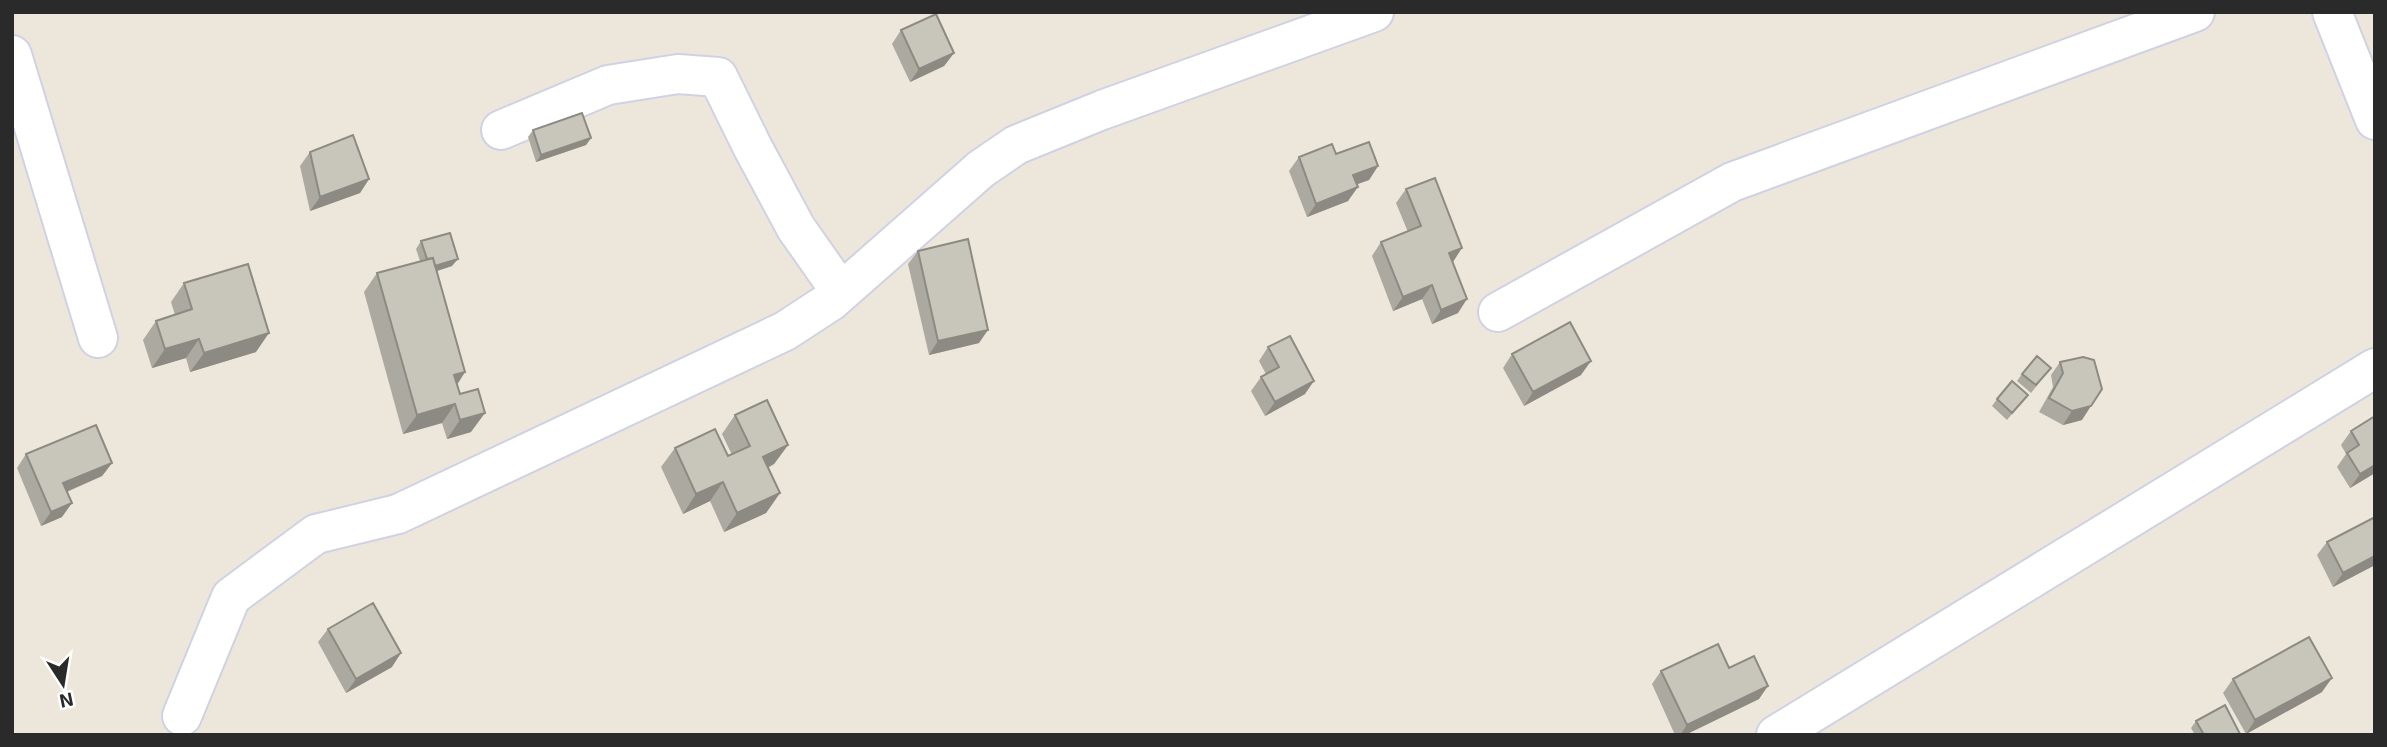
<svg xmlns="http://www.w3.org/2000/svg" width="2387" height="747" viewBox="0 0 2387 747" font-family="'Exo 2',sans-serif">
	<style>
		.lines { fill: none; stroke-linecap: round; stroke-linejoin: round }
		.minor-casing { stroke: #d0d2e4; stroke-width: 42 }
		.minor { stroke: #fff; stroke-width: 38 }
		.wall { fill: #aca9a0 }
		.shaded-wall { fill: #8c8a82 }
		.building { fill: #c8c5ba; stroke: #8c8a82; stroke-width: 2 }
	</style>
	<rect width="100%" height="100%" fill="#ede7db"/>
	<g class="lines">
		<g class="minor-casing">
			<path id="minor" d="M2332,12L2375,120
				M12,55L98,338
				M501,130L608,85L678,74L718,77L753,148L796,228L841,292
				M1498,312L1732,182L2195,12
				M182,716L231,597L316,534L398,514L785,331L831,301L981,169L1016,145L1102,110L1374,12
				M1776,735L2375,368"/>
		</g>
		<use href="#minor" class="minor"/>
	</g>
	<path class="wall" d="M901,30L954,53L944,66L910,82L892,44Z
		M533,130L591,138L586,145L536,162L528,137Z
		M310,152L369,179L360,193L310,211L300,166Z
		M1336,154L1378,166L1369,180L1357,184L1348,201L1307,217L1289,171L1299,157Z
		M1406,189L1452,262L1458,313L1432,324L1422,299L1393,311L1372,256L1381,242L1408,232L1396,203Z
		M421,241L452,266L437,271L465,372L457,385L471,432L447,439L442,423L403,434L364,292L377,273L420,261L416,249Z
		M918,251L979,343L929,355L908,264Z
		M184,283L256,352L190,372L186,358L152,368L143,340L156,321L175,315L171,302Z
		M1268,347L1305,394L1265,416L1251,391L1261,377L1266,374L1259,361Z
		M1512,354L1581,375L1524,406L1503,368Z
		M2060,362L2082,420L2063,425L2039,412L2053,387L2051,375Z
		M2051,368L2031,393L2017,381L2022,374Z
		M2028,395L2007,420L1992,406L1997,399Z
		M735,415L788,445L774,464L768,468L780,493L766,513L724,532L710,501L683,514L661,467L675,448L728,456L732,455L722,434Z
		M2375,416V473L2350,488L2337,467L2346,454L2341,445L2351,431Z
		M26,454L112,463L102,476L67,492L62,517L41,526L17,468Z
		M2375,521V565L2333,587L2317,555L2327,542Z
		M328,629L392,667L346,693L318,642Z
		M1661,671L1759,699L1685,735H1675L1652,684Z
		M2233,679L2322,692L2246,734L2223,693Z
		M2196,721L2240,735H2195L2191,728Z"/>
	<path class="shaded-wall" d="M954,53L944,66L910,82L919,69Z
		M591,138L586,145L536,162L541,155Z
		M1378,166L1369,180L1344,189L1353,175Z
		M369,179L360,193L310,211L320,197Z
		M1358,187L1348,201L1307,217L1316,204Z
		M1462,248L1453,262L1449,253Z
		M458,259L452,266L424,275L429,267Z
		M1432,285L1422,299L1393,311L1403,297Z
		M1467,299L1458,313L1432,324L1441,310Z
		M988,330L979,343L929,355L938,341Z
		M269,333L256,352L190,372L204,353Z
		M199,339L186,358L152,368L165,349Z
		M1591,361L1581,375L1524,406L1533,392Z
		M465,372L452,392L454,375Z
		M1314,381L1305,394L1265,416L1275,402Z
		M455,404L442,423L403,434L417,415Z
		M2091,406L2082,420L2063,425L2072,411Z
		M485,413L471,432L447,439L460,420Z
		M788,445L774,464L749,476L763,457Z
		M112,463L102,476L54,497L63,483Z
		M2375,465V473L2350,488L2360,474Z
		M723,482L710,501L683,514L696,494Z
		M780,493L766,513L724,532L737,513Z
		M72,503L62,517L41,526L51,512Z
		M2375,556V565L2333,587L2343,573Z
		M401,653L392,667L346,693L356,679Z
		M2332,678L2322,692L2246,734L2255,720Z
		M1768,686L1759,699L1685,735H1680L1687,725Z"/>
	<path class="building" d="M936,14L954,53L919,69L901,30Z
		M582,113L591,138L541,155L533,130Z
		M353,135L369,179L320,197L310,152Z
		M1369,142L1378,166L1353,175L1358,187L1316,204L1299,157L1332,144L1336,154Z
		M1435,178L1462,248L1449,253L1467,299L1441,310L1432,285L1403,297L1381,242L1421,226L1406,189Z
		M450,233L458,259L435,266L433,258L427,259L421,241Z
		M968,239L988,330L938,341L918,251Z
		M433,258L465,372L454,375L460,394L478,389L485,413L460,420L455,404L417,415L377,273Z
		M248,264L269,333L204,353L199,339L165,349L156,321L192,309L184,283Z
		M1570,322L1591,361L1533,392L1512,354Z
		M1290,336L1314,381L1275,402L1261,377L1279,367L1268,347Z
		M2037,356L2051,368L2036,385L2022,374Z
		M2083,357L2094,360L2102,389L2091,406L2072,411L2049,398L2063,373L2060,362Z
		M2012,381L2028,395L2012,413L1997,399Z
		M767,400L788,445L763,457L780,493L737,513L723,482L696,494L675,448L715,429L728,456L750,446L735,415Z
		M2375,416V465L2360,474L2347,453L2359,445L2351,431Z
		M96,425L112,463L63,483L72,503L51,512L26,454Z
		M2373,518L2375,521V556L2343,573L2327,542Z
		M373,603L401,653L356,679L328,629Z
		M2309,637L2332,678L2255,720L2233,679Z
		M1718,644L1729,668L1754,656L1768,686L1687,725L1661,671Z
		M2225,705L2240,734L2204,735L2196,721Z"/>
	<rect width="2387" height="747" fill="none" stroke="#2a2a2a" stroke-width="28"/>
	<g transform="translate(63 684) rotate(168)" stroke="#ffffff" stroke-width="5" paint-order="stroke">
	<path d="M0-5L12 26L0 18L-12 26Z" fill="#2a2a2a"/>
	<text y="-10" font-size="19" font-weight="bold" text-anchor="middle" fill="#2a2a2a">N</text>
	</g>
</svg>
